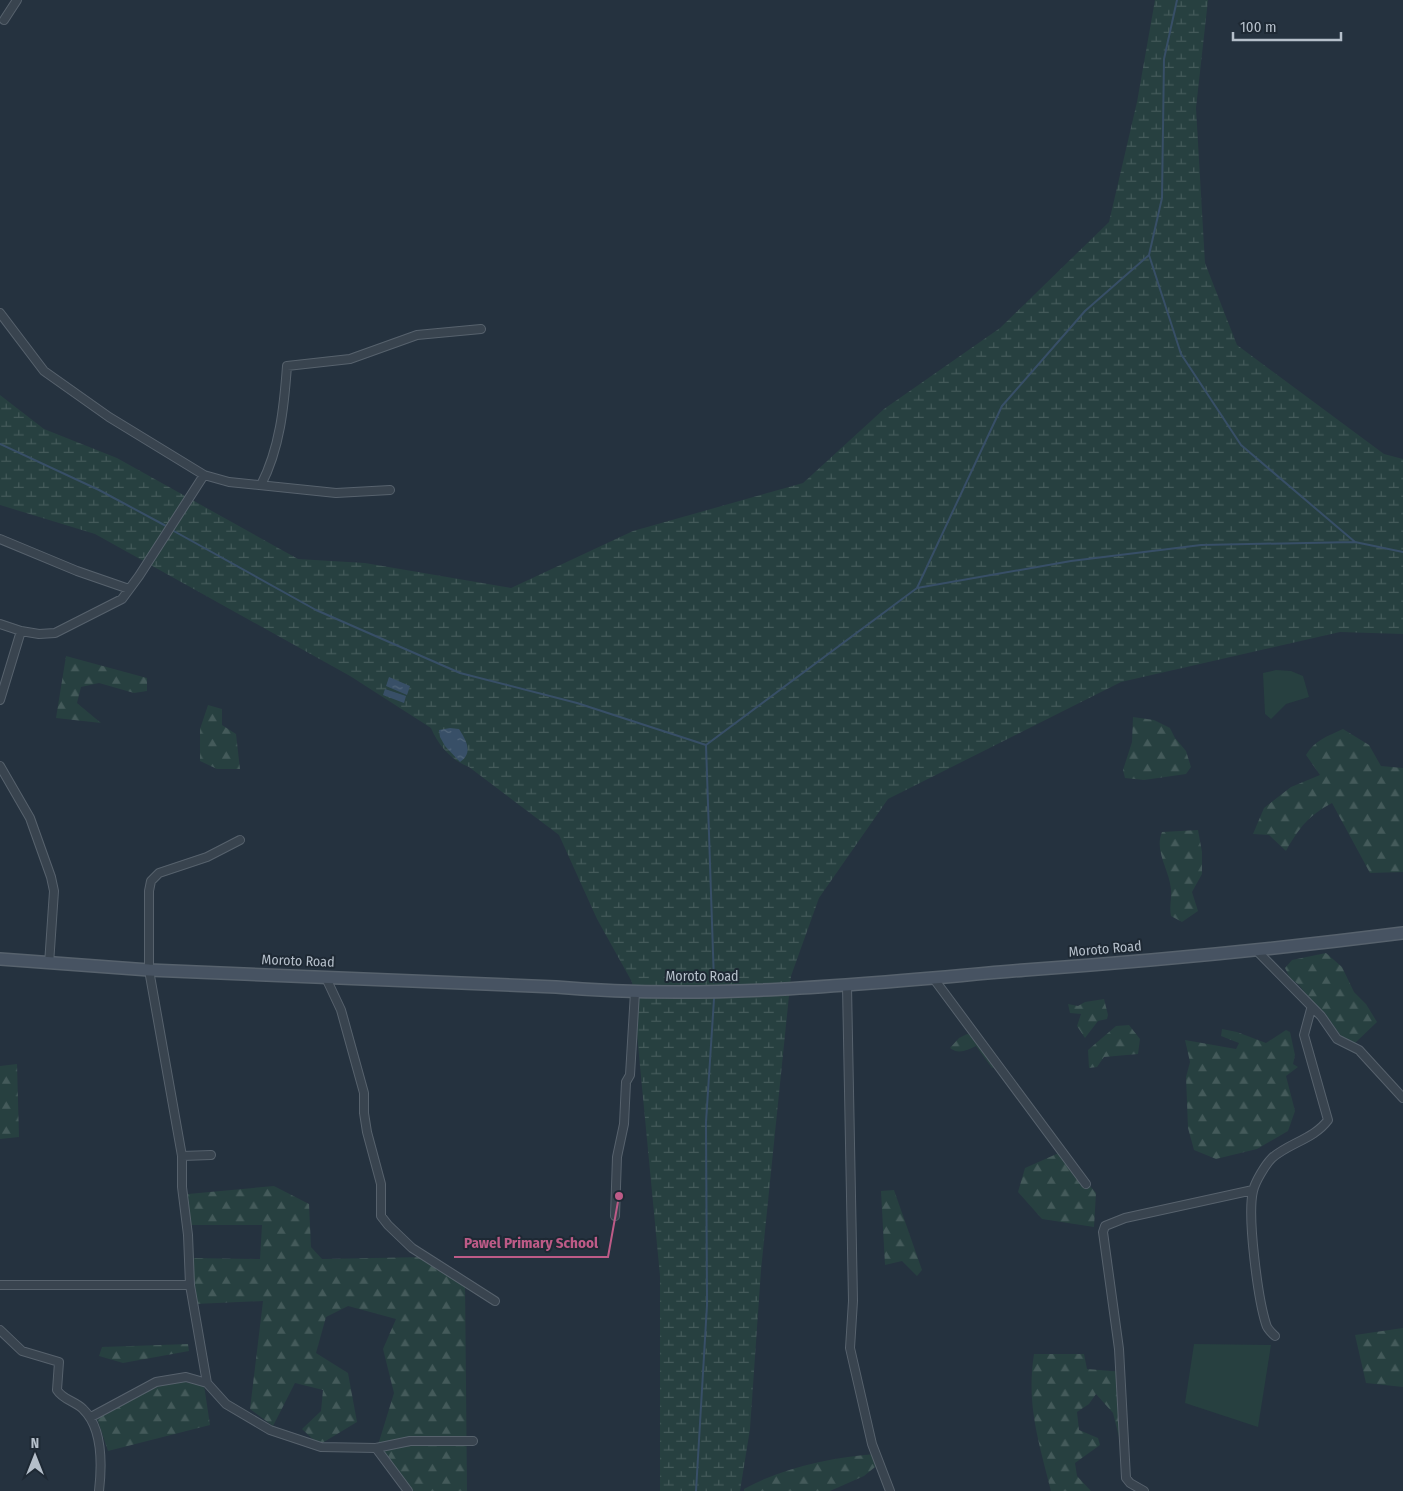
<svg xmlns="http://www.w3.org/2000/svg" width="1403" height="1491" viewBox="0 0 1403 1491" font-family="'Fira Sans Condensed',sans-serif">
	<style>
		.green { fill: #274040 }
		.forest { fill: url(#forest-firs) }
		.wetland { fill: url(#wetland-marsh) }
		.water { fill: url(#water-ripples) }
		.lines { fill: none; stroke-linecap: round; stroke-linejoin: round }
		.stream { stroke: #384f67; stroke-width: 2 }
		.street-casing { stroke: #57626d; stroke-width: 10 }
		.secondary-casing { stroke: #57626d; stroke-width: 14 }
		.street { stroke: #39444f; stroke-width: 8 }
		.secondary { stroke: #475362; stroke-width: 11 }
		.labels { text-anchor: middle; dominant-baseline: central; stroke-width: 4; stroke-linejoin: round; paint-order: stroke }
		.street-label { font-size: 14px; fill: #b5bfca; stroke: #1e2934 }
		.leader { fill: none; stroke: #bd5b87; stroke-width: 2 }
		.callout-dot { fill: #bd5b87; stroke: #1e2934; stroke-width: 2 }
		.callout-label { font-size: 15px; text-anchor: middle; font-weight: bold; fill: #bd5b87; stroke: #1e2934; stroke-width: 4; stroke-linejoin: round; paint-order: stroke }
	</style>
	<defs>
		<pattern id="forest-firs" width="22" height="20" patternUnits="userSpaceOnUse" patternTransform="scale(1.25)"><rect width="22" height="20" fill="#274040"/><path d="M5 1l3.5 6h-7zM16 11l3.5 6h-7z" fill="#445a5a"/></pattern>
		<pattern id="wetland-marsh" width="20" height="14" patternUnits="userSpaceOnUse" patternTransform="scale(1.25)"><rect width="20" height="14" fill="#274040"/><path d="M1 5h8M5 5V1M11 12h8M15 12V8" fill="none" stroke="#445a5a"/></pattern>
		<pattern id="water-ripples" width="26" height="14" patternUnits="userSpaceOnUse" patternTransform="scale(1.25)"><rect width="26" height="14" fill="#384f67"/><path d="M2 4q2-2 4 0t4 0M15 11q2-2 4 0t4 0" fill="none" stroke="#53677b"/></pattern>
	</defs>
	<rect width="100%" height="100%" fill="#25323f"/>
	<path class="green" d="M1276,670L1291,671L1303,676L1309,697L1286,704L1271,719L1265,714L1263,673Z
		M1194,1344L1271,1345L1258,1427L1185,1403Z"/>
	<path class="forest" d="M66,656L147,678V691L134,693L99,683L81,687L77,703L101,723L56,718Z
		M208,705L222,709V725L236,734L240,769H217L200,761V729Z
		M1133,717L1154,720L1170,728L1175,738L1186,751L1191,767L1186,774L1144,780L1125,778L1123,770L1132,742Z
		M1343,729L1369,745L1381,766L1403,768V872L1370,873L1332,803C1308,816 1299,828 1286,851L1269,835L1253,834L1264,808L1291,787L1320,775L1306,755C1315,740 1328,736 1343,729Z
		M1198,830L1202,852V874L1192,892L1198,911L1182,922L1171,916C1169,906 1172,899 1171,889C1169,869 1154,851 1162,832Z
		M1326,953L1342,967L1354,992L1366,1004L1377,1022L1355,1043L1341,1036L1324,1012L1314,1004L1299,985L1290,978L1285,968L1292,960Z
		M1104,999L1108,1015L1107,1019L1098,1021L1085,1038L1077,1026L1081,1014L1070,1013L1068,1004L1078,1006L1085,1002Z
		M1129,1025L1140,1039L1138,1054L1104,1057L1097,1067L1089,1068L1088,1050L1116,1026Z
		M1222,1029L1237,1032L1266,1043L1286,1030L1290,1032L1295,1055L1293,1064L1298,1067L1286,1076L1295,1111L1288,1131L1257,1149L1216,1159L1194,1150L1188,1128L1186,1077L1190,1062L1185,1040L1236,1049L1239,1043L1221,1036Z
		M967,1034L972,1035L997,1066L992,1068L976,1046C967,1050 959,1055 950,1048L959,1038Z
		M17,1064L19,1137L0,1139V1066Z
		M1061,1152L1096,1193L1094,1227L1042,1219L1018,1192L1025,1168Z
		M274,1186L309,1204L311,1247L322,1259L425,1257L465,1280L467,1491H410L378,1445L394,1393L383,1349L396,1319L348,1306L326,1317L316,1353L348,1373L357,1422L319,1445L302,1429L321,1411L323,1390L295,1383L273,1426L250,1409L263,1301L195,1304L190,1258L260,1259L262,1225H189L188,1194Z
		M894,1190L922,1270L917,1276L902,1261L885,1265L881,1191Z
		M1403,1328V1387L1366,1383L1355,1335Z
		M188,1344L189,1351L123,1363L99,1356L102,1347Z
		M1034,1354H1084L1087,1369L1124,1372L1119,1437L1113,1413L1096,1394L1089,1404L1077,1412L1079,1430L1098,1438L1100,1445L1075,1463L1077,1476L1091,1491H1051C1039,1442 1026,1405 1034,1354Z
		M166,1379L204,1385L210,1425L108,1451L97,1418L115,1400Z
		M876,1454L880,1463L864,1476L830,1491H744V1489C781,1468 833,1457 876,1454Z"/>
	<path class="wetland" d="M1155,0H1208L1196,108L1205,263L1237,345L1384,454L1403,459V634L1340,632L1121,682L888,799L819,898L791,976L761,1270L750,1429L740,1491H660V1276L632,982L597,919L559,835L469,767C452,761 438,745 431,728L350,676L95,534L0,505V395L44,429L117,458L298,559L365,563L511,588L633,531L803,483L884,409L1000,328L1109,222L1137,102Z"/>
	<path class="water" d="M389,677L410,686L407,695L386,686Z
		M385,689L406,696L404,703L383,695Z
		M450,728L459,729C466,740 474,753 460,762L445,746L440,737L439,730Z"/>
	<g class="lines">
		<path class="stream" d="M1149,255L1181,354L1241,445L1355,542
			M0,444L99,490L168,527
			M172,530L316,610L460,673L577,703L706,745
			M917,588L1002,406L1085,311L1149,255L1162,198L1164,59L1177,0
			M706,745L917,588L1071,561L1201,545L1355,542L1403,552
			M706,745L714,982
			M696,1491L707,1305L706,1122L714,999"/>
		<g class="street-casing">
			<path id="street" d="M4,20L17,0
				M0,313L44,371L109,417L204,475L229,482L336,493L390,490
				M261,485C280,448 284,407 287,366L350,359L417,335L481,329
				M0,539L77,571L129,589
				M0,624L21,631
				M0,700L21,631L39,634L55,633L122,599L139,576L204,475
				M0,766L30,818L51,877L54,891L49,964
				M1256,950L1321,1016L1337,1039L1359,1050L1403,1098
				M326,978L341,1010L364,1093V1113L367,1132L381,1184V1216L388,1225L412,1248L495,1301
				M934,979L1086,1184
				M847,986L853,1301L850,1348L872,1444L890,1491
				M182,1156L211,1155
				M615,1216L617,1157L624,1124L626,1082L630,1075L635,992
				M0,1285H190L188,1235L182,1187V1156L149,970V891L151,881L159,873L207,857L240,840
				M190,1285L207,1383
				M0,1330L22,1351L59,1362L57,1390C63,1400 75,1401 83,1409C103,1428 102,1465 99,1491
				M1275,1336C1271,1332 1267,1329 1266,1324C1258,1299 1247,1216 1253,1191C1255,1182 1265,1165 1272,1158C1289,1143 1314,1139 1328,1120L1304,1035L1311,1009
				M91,1417L156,1382L186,1377L207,1383L226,1404L270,1430L321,1447L376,1448L410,1441H473
				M376,1448L408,1491
				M1144,1491L1130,1483L1126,1478L1119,1349L1103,1232L1105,1226L1125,1218L1253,1190"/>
		</g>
		<g class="secondary-casing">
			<path id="secondary" d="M0,959L149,970L556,987C713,1001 869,983 1025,970C1151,961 1277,949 1403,933"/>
		</g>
		<use href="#street" class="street"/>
		<use href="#secondary" class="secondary"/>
	</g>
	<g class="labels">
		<g class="street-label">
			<text transform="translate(1105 949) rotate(-5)">Moroto Road</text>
			<text transform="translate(298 961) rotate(2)">Moroto Road</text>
			<text x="702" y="976">Moroto Road</text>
		</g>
	</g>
	<path class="leader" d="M619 1196L608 1257H454"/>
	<circle class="callout-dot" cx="619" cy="1196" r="5"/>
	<g class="callout-label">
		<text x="531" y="1248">Pawel Primary School</text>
	</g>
	<g transform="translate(35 1456)" stroke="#1e2934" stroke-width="4" paint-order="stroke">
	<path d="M0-4L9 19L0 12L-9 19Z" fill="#b5bfca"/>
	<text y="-8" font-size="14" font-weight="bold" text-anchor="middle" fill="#b5bfca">N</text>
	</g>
	<path d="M1233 32v8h108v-8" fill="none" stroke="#b5bfca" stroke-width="2.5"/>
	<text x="1240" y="32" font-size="15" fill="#b5bfca" stroke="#1e2934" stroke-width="4" paint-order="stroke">100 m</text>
</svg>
